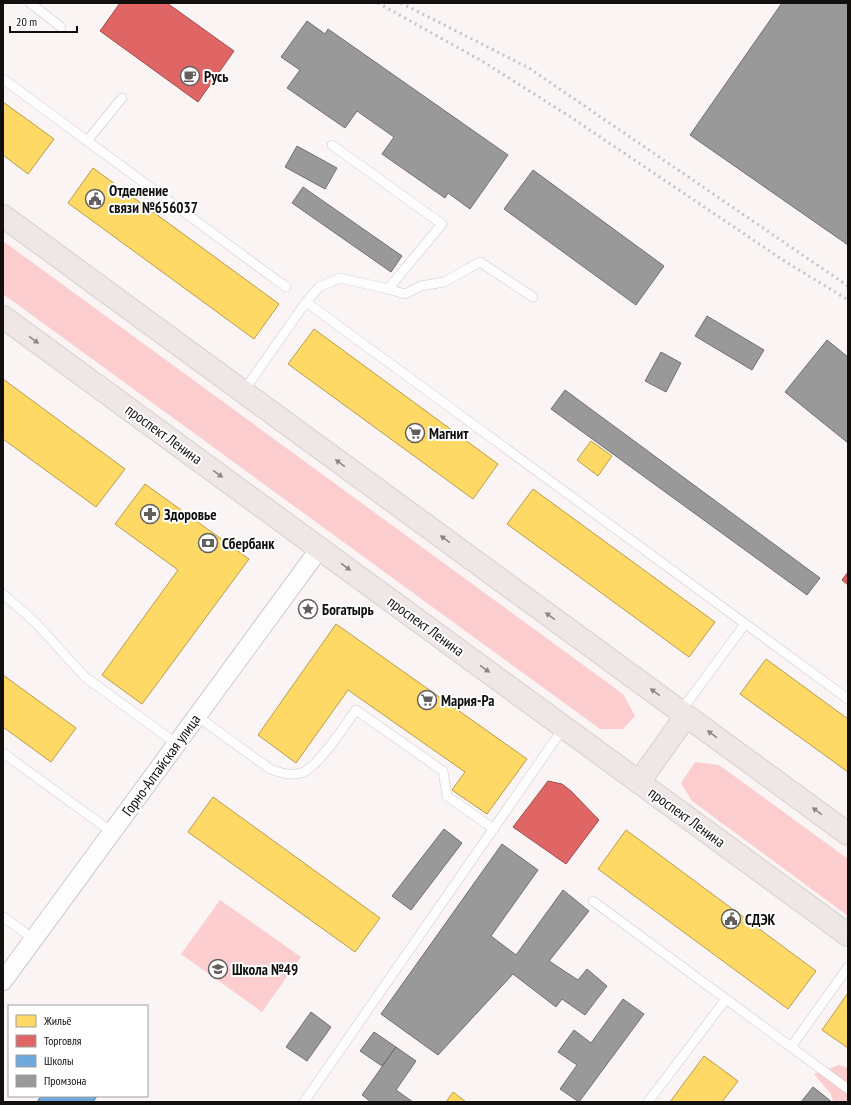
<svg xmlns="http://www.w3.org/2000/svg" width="851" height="1105" viewBox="0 0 851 1105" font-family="'PT Sans Narrow',sans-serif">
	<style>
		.green { fill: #fcced0 }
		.forest { fill: #fccdcf }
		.homes { fill: #ffd966; stroke: #b89c4c }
		.shops { fill: #e06666; stroke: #a24c4c }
		.schools { fill: #6fa8dc; stroke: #537a9e }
		.industry { fill: #999; stroke: #707070 }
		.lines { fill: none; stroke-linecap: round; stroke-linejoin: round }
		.lane-casing { stroke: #cdc9c9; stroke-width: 10 }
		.street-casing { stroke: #cdc9c9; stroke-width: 20 }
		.primary-casing { stroke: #d3d0d0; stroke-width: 24 }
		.lane { stroke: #fefdfd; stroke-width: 9 }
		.street { stroke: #fefdfd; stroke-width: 18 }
		.primary { stroke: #efe6e6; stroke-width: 22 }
		.rail { stroke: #c4c3c3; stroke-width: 3; stroke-dasharray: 2 4; stroke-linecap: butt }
		.oneway { fill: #8c8585 }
		.labels { text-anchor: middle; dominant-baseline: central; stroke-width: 4; stroke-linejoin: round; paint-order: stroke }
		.poi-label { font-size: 15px; font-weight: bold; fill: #120f0f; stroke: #fff; text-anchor: start }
		.street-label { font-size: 15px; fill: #120f0f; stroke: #fff }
	</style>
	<rect width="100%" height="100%" fill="#faf4f4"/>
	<path class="green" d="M220,900L301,957L262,1012L181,954Z"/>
	<path class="forest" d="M3,241L623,694L635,716L623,729H600L3,294Z
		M695,762L719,765L848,859V916L692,801L681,783Z
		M839,1065L848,1068V1102H833L831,1094L814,1074Z"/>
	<path class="homes" d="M3,102L54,139L28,174L3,155Z
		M93,168L279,304L254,339L68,203Z
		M314,329L498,464L473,499L288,364Z
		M3,379L125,469L96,507L3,439Z
		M591,441L612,456L598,476L577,460Z
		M145,484L249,559L142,704L102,675L178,570L115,524Z
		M533,489L715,622L689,657L507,524Z
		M336,624L527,759L487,814L452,790L465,772L348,690L296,763L258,735Z
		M766,659L848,719V772L740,694Z
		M3,675L76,728L51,762L3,727Z
		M213,797L380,918L355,952L188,832Z
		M626,830L816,971L788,1009L598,869Z
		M848,993V1048L822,1030Z
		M704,1056L738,1081L722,1102H670Z
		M453,1092L466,1102H446Z"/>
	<path class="shops" d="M120,3H167L234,51L198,102L100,31Z
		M848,572V585L842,580Z
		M548,781L562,784L571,791L599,820L566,864L513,827Z"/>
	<path class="schools" d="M41,1096H97L93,1102H37Z"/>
	<path class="industry" d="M782,3H848V245L690,135Z
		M307,21L325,34L328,29L508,155L470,209L448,193L445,198L382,154L394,137L357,111L345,128L287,88L300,70L281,57Z
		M297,146L337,168L325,189L285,167Z
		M533,170L664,266L636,305L504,209Z
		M303,187L402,256L391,272L292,203Z
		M707,316L764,350L752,370L695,336Z
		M827,340L848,357V443L785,392Z
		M661,352L681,363L666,392L645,381Z
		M565,390L820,578L807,595L551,409Z
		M444,829L462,843L411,910L392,896Z
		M502,844L538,870L491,936L516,955L563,890L589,911L549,961L578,980L587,969L607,986L585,1015L562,999L556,1007L513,974L438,1055L381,1014Z
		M623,999L644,1014L579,1102L560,1089L577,1065L558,1052L574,1030L591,1043Z
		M311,1012L331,1027L307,1061L286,1047Z
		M374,1032L396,1047L382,1066L360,1051Z
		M396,1047L416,1061L396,1090L413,1102H371L362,1095Z
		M813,1087L832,1102H801Z"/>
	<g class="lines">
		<g class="lane-casing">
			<path id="lane" d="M30,3L61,27
				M3,79L286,287
				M87,141L122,98
				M388,289L405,294L421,286L444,282L480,262L533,297
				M306,302L848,699
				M243,392L306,302L319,287L340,278L388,289L442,224L332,145
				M3,594L35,622L85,677L177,744
				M681,711L745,624
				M197,716L270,769C281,773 289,776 301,773C316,770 346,724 356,710L443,771L447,796L494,829
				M3,753L112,832
				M593,901L848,1089
				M3,917L34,939
				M791,1047L848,967
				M304,1102L564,727
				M648,1102L726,999"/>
		</g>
		<g class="street-casing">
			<path id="street" d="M3,981L320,548"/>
		</g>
		<g class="primary-casing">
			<path id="primary" d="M3,216L848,834
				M3,317L848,935
				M639,782L686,716"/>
		</g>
		<use href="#lane" class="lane"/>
		<use href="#street" class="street"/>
		<use href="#primary" class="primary"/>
		<path class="rail" d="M378,3L482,61L569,116L786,262L848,300
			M401,3L529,68L848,286"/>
	</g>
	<defs><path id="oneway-solid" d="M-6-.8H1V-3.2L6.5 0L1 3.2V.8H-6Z"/></defs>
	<g class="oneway">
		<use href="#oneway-solid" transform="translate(34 340) rotate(36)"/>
		<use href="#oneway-solid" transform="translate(340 463) rotate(-144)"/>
		<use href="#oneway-solid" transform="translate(218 474) rotate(36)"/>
		<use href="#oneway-solid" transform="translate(445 539) rotate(-144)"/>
		<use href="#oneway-solid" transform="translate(346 567) rotate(36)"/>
		<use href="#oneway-solid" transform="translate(550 616) rotate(-144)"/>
		<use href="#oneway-solid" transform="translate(485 669) rotate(36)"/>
		<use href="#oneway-solid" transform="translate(655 692) rotate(-144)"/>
		<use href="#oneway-solid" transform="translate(712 734) rotate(-144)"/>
		<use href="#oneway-solid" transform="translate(817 811) rotate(-144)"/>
	</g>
	<defs>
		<g id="cafe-ring" transform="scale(1)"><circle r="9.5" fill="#fff" stroke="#635f5f" stroke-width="1.5"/><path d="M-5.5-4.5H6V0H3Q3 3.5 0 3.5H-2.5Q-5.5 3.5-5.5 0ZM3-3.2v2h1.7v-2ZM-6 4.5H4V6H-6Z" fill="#635f5f"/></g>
		<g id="civic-ring" transform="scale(1)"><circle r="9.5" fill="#fff" stroke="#635f5f" stroke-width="1.5"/><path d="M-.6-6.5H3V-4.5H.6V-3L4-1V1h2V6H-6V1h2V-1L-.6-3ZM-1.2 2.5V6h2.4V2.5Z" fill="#635f5f"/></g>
		<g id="supermarket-ring" transform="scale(1)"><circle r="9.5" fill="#fff" stroke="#635f5f" stroke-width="1.5"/><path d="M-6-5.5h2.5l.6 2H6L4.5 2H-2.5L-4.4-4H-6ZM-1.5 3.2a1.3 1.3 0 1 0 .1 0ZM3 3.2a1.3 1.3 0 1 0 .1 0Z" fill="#635f5f"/></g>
		<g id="pharmacy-ring" transform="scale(1)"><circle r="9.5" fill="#fff" stroke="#635f5f" stroke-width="1.5"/><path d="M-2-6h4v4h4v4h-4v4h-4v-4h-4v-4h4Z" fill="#635f5f"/></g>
		<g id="bank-ring" transform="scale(1)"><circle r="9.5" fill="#fff" stroke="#635f5f" stroke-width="1.5"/><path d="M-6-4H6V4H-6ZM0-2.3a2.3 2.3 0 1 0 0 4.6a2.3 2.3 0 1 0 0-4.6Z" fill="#635f5f"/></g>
		<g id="sight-ring" transform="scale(1)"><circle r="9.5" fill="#fff" stroke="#635f5f" stroke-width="1.5"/><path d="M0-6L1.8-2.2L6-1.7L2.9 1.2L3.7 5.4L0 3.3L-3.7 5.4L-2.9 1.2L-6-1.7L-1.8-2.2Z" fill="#635f5f"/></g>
		<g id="school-ring" transform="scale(1)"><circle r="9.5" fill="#fff" stroke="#635f5f" stroke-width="1.5"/><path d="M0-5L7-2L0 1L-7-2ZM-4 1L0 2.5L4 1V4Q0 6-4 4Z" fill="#635f5f"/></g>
	</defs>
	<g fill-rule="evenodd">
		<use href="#cafe-ring" x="190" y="76"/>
		<use href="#civic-ring" x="95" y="199"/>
		<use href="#supermarket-ring" x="415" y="433"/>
		<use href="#pharmacy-ring" x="150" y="514"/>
		<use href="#bank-ring" x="208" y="543"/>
		<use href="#sight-ring" x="308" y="609"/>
		<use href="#supermarket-ring" x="427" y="700"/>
		<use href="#civic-ring" x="731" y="919"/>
		<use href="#school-ring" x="218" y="969"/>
	</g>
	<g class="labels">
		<g class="poi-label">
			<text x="204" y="76">Русь</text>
			<text x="109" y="190">Отделение<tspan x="109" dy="17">связи №656037</tspan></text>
			<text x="429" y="433">Магнит</text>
			<text x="164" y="514">Здоровье</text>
			<text x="222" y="543">Сбербанк</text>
			<text x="322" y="609">Богатырь</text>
			<text x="441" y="700">Мария-Ра</text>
			<text x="745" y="919">СДЭК</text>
			<text x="232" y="969">Школа №49</text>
		</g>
		<g class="street-label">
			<text transform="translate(164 434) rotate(36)">проспект Ленина</text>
			<text transform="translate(426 626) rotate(36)">проспект Ленина</text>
			<text transform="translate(161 765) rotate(-54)">Горно-Алтайская улица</text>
			<text transform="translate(687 817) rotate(36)">проспект Ленина</text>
		</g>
	</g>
	<rect width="851" height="1105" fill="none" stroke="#120f0f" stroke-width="8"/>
	<rect x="8" y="1005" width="140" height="92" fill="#ffffff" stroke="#a09f9f"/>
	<rect x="16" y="1015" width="20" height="12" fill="#ffd966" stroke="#a09f9f"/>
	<text x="44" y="1025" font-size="12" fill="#120f0f">Жильё</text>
	<rect x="16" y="1035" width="20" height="12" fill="#e06666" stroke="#a09f9f"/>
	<text x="44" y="1045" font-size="12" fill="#120f0f">Торговля</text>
	<rect x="16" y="1055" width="20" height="12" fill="#6fa8dc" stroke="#a09f9f"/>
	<text x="44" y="1065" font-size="12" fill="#120f0f">Школы</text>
	<rect x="16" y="1075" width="20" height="12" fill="#999999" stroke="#a09f9f"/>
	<text x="44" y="1085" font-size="12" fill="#120f0f">Промзона</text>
	<path d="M10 26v6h67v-6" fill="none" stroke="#120f0f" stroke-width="2"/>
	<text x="16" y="26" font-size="12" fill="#120f0f" stroke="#ffffff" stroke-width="3" paint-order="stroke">20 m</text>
</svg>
